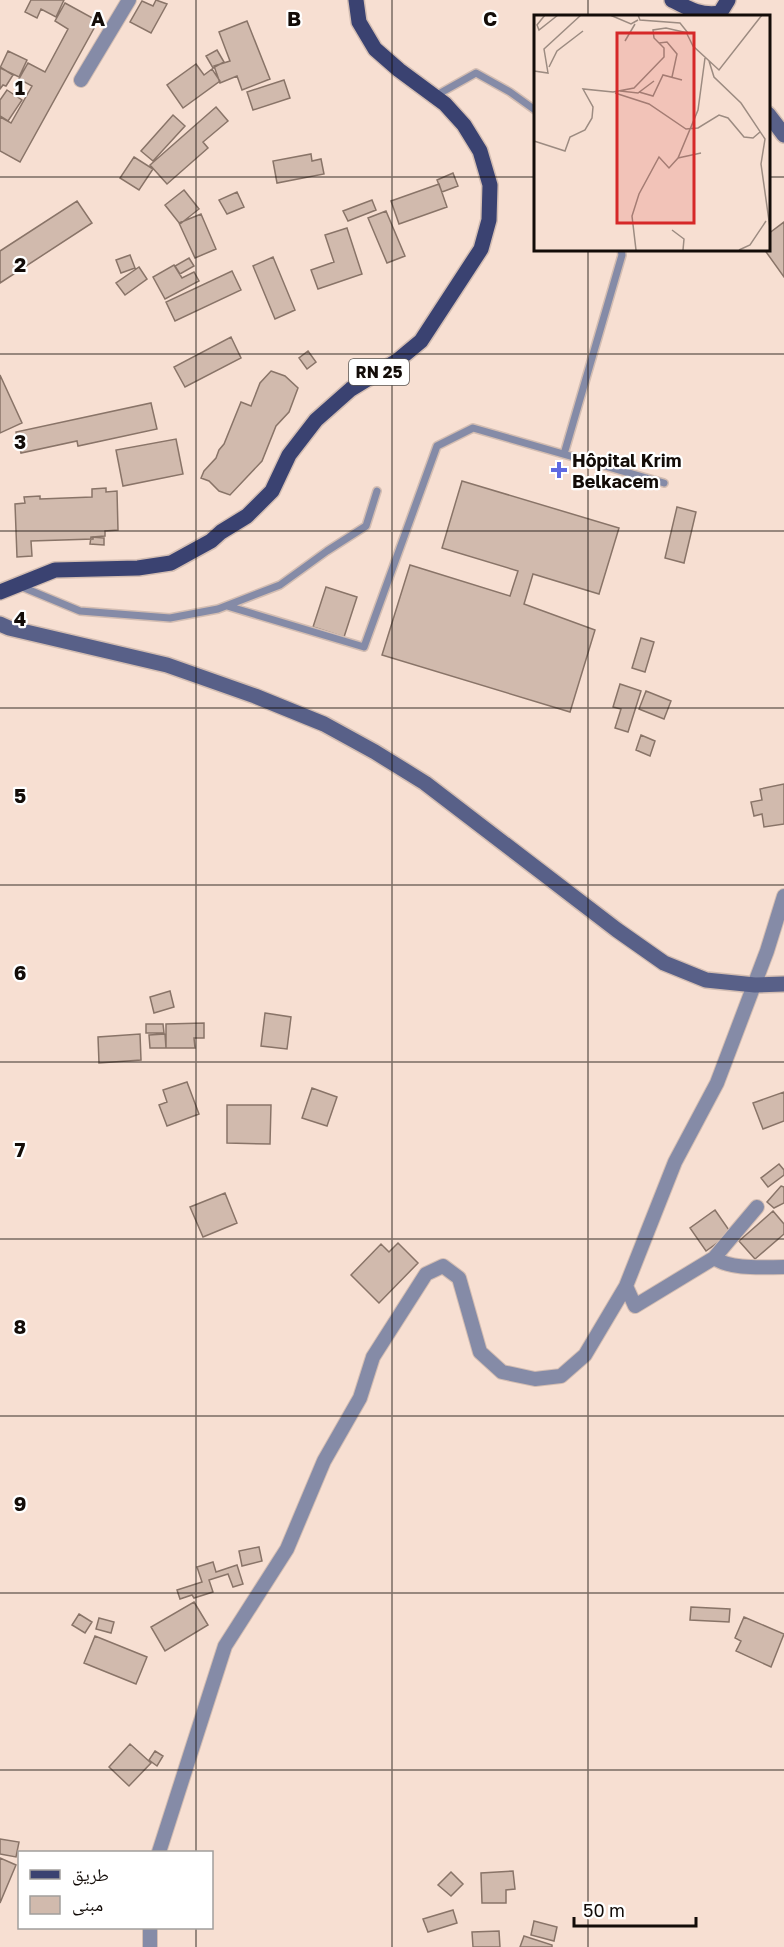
<svg xmlns="http://www.w3.org/2000/svg" width="784" height="1947" viewBox="0 0 784 1947" font-family="'Golos Text','Noto Naskh Arabic',sans-serif">
	<style>
		.building { fill: #d1baad; stroke: #897468; stroke-width: 1.5 }
		.lines { fill: none; stroke-linecap: round; stroke-linejoin: round }
		.lane-casing { stroke: #d3bdb2; stroke-width: 10 }
		.street-casing { stroke: #d3bdb2; stroke-width: 16 }
		.secondary-casing { stroke: #d3bdb2; stroke-width: 18 }
		.primary-casing { stroke: #d3bdb2; stroke-width: 18 }
		.lane { stroke: #858ba7; stroke-width: 7 }
		.street { stroke: #858ba7; stroke-width: 14 }
		.secondary { stroke: #586088; stroke-width: 15 }
		.primary { stroke: #3a4271; stroke-width: 15 }
		.grid { fill: none; stroke: #130c08; stroke-width: 1.5; stroke-opacity: 0.55 }
		.poi-dot { fill: #5e69e1; stroke: #fff; stroke-width: 2 }
		.labels { text-anchor: middle; dominant-baseline: central; stroke-width: 4.5; stroke-linejoin: round; paint-order: stroke }
		.shield { fill: #fff; stroke: #5a5552; stroke-width: 1.5 }
		.shield-label { font-size: 16px; font-weight: bold; fill: #130c08 }
		.poi-label { font-size: 18px; font-weight: bold; fill: #130c08; stroke: #fff; text-anchor: start }
		.inset-road { fill: none; stroke: #9c8b81; stroke-width: 1.5 }
		.view { fill: #d62828; fill-opacity: 0.15; stroke: #d62828; stroke-width: 3 }
		.inset-edge { fill: none; stroke: #130c08; stroke-width: 3 }
		.grid-label { font-size: 20px; text-anchor: middle; font-weight: bold; fill: #130c08; stroke: #fff; stroke-width: 4.5; stroke-linejoin: round; paint-order: stroke }
	</style>
	<rect width="100%" height="100%" fill="#f7dfd2"/>
	<path class="building" d="M31,0H64L56,17L41,9L37,18L25,12Z
		M156,0L167,4L151,33L130,22L142,1L153,6Z
		M65,3L98,21L20,162L0,151V117L11,123L32,86L19,79L28,63L45,72L68,29L55,21Z
		M247,21L270,79L242,90L237,76L220,83L214,66L230,61L219,32Z
		M217,50L224,62L213,68L206,56Z
		M8,51L27,60L19,77L0,68Z
		M196,64L204,75L212,69L220,81L183,108L167,85Z
		M0,67L13,75L6,86L3,85L0,89Z
		M284,80L290,98L253,110L247,92Z
		M7,90L22,100L8,121L0,116V100Z
		M216,107L228,121L203,142L208,148L167,184L150,165Z
		M173,115L185,126L153,161L141,151Z
		M311,154L312,161L321,159L324,174L277,183L273,161Z
		M134,157L153,169L139,190L120,178Z
		M453,173L458,186L442,192L437,180Z
		M439,184L447,207L399,224L391,201Z
		M184,190L199,209L180,224L165,205Z
		M237,192L244,207L227,214L219,200Z
		M372,200L376,210L348,221L343,211Z
		M77,201L92,223L0,283V251Z
		M386,211L405,256L387,263L368,218Z
		M201,214L216,249L195,258L179,223Z
		M784,222V277L764,249H768V234Z
		M347,228L362,274L318,289L311,270L334,262L325,235Z
		M130,255L135,268L121,273L116,260Z
		M273,257L295,310L275,319L253,266Z
		M189,258L194,266L180,274L175,266Z
		M174,265L182,278L194,272L199,281L165,299L153,277Z
		M139,267L147,279L125,295L116,283Z
		M232,271L241,290L175,321L166,302Z
		M231,337L241,358L185,387L174,367Z
		M308,351L316,362L307,369L299,358Z
		M271,371L285,376L298,388L289,412L276,426L262,461L230,495L219,491L209,481L201,478L204,471L216,458L219,450L224,444L241,402L251,406L260,383Z
		M0,375L22,423L0,433Z
		M151,403L157,429L78,446L77,441L21,453L16,432Z
		M176,439L183,474L123,486L116,450Z
		M462,481L619,528L599,594L533,574L524,604L595,630L570,712L382,655L410,565L510,596L518,571L442,548Z
		M106,488V492L117,491L118,530L105,531V536L93,537V539L31,541L32,556L17,557L15,504L25,503L24,497L40,496V499L92,497V489Z
		M677,507L696,512L684,563L665,558Z
		M91,537L104,538V545L90,544Z
		M326,587L357,597L344,637L313,627Z
		M641,638L654,642L645,672L632,668Z
		M620,684L641,691L628,732L615,728L621,709L613,707Z
		M646,691L671,701L664,719L639,709Z
		M641,735L655,741L650,756L636,750Z
		M784,784V824L764,827L762,814L754,816L751,802L762,800L760,789Z
		M170,991L174,1007L154,1013L150,997Z
		M265,1013L291,1017L287,1049L261,1046Z
		M204,1023V1038H194L195,1048H166V1024Z
		M146,1024H163L164,1033H146Z
		M140,1034L141,1060L99,1063L98,1037Z
		M165,1034L166,1048H150L149,1035Z
		M187,1082L199,1114L167,1126L159,1105L167,1102L163,1090Z
		M312,1088L337,1097L327,1126L302,1118Z
		M784,1092V1121L763,1129L753,1103Z
		M227,1105H271L270,1144L227,1143Z
		M779,1164L784,1170V1175L768,1187L761,1178Z
		M781,1186L784,1187V1203L774,1208L767,1202Z
		M225,1193L237,1223L203,1237L190,1207Z
		M715,1210L731,1233L706,1251L690,1228Z
		M773,1211L784,1224V1234L755,1259L739,1241Z
		M398,1243L418,1263L379,1303L351,1275L381,1244L389,1252Z
		M259,1547L262,1561L242,1566L239,1551Z
		M213,1562L216,1572L237,1565L243,1584L233,1587L228,1574L209,1580L213,1592L194,1598L192,1595L180,1599L177,1590L202,1582L197,1567Z
		M194,1602L208,1625L165,1651L151,1627Z
		M691,1607L730,1609L729,1622L690,1620Z
		M79,1614L92,1622L85,1633L72,1625Z
		M744,1617L784,1634L771,1667L736,1651L741,1641L735,1638Z
		M99,1618L114,1622L111,1633L96,1629Z
		M95,1636L147,1657L136,1684L84,1663Z
		M130,1744L151,1763L129,1786L109,1767Z
		M155,1751L163,1756L157,1766L149,1760Z
		M0,1839L19,1842L16,1857L0,1854Z
		M0,1858L16,1865L0,1903Z
		M513,1871L515,1889L506,1890V1903H482L481,1873Z
		M451,1872L463,1884L451,1896L438,1885Z
		M453,1910L457,1923L428,1932L423,1919Z
		M534,1921L557,1927L554,1941L531,1935Z
		M499,1931L500,1947H473L472,1932Z
		M524,1936L552,1945V1947H520Z"/>
	<g class="lines">
		<g class="lane-casing">
			<path id="lane" d="M435,96L476,73L510,92L535,110
				M564,454L622,255L621,249
				M22,587L80,611L170,618L218,609L280,585L327,551L366,526L377,491
				M227,606L364,647L437,446L473,428L664,483"/>
		</g>
		<g class="street-casing">
			<path id="street" d="M81,80L129,0
				M714,1258L757,1207
				M626,1286L635,1306L714,1258C732,1270 763,1267 784,1267
				M159,1852L225,1646L287,1549L324,1461L360,1398L373,1357L426,1274L443,1266L459,1278L480,1352L502,1372L535,1379L561,1376L585,1355L626,1286L675,1162L717,1083L767,951L784,896
				M150,1947V1928"/>
		</g>
		<g class="secondary-casing">
			<path id="secondary" d="M768,114L784,135
				M0,624L9,628L167,665L255,696L324,724L375,752L425,783L617,930L664,963L706,980L755,985L784,984"/>
		</g>
		<g class="primary-casing">
			<path id="primary" d="M672,0C689,9 701,16 720,13L728,0
				M0,592L55,570L138,568L171,563L211,541L221,532L247,516L272,491L289,455L316,420L351,389L397,361L421,341L481,249L489,220L490,185L480,151L464,125L445,104L399,70L375,49L359,22L356,0"/>
		</g>
		<use href="#lane" class="lane"/>
		<use href="#street" class="street"/>
		<use href="#secondary" class="secondary"/>
		<use href="#primary" class="primary"/>
	</g>
	<path class="grid" d="M196,0V1852M392,0V1947M588,0V16M0,177H535M768,177H784M588,249V1947M0,354H784M0,531H784M0,708H784M0,885H784M0,1062H784M0,1239H784M0,1416H784M0,1593H784M0,1770H784M196,1928V1947"/>
	<path class="poi-dot" d="M556 461h6v6h6v6h-6v6h-6v-6h-6v-6h6z"/>
	<g class="labels">
		<rect class="shield" x="349" y="359" width="60" height="26" rx="4.5"/>
		<g class="shield-label">
			<text x="379" y="372">RN 25</text>
		</g>
		<g class="poi-label">
			<text x="572" y="460">Hôpital Krim<tspan x="572" dy="21">Belkacem</tspan></text>
		</g>
	</g>
	<g transform="translate(534 15)">
		<rect width="236" height="236" fill="#f7dfd2"/>
		<path class="inset-road" d="M11,0L3,10L5,15L24,0M76,0L97,9L104,5M153,19L159,31L185,55L228,0M91,26L101,9M125,28L133,27L143,39L138,62M175,46L180,62L207,88L231,124L227,149L236,213M15,52L23,36L49,16M0,56L14,58L10,34L47,0M86,76L104,78L120,66M105,77L119,81L129,60L148,65M81,78L115,89L152,114L164,113L185,100L194,103L210,122L219,123L226,117M0,126L31,136L36,122L51,115L58,103L59,92L49,74L79,77L100,73L130,42V33L120,23L119,15L132,13L154,18L146,8L106,5L104,0M144,143L167,138M138,215L150,224L149,235M102,235L98,201L105,179L125,142L135,153L144,143L164,95L171,43M205,235L216,230L232,206"/>
		<path class="view" d="M83,18H160V208H83Z"/>
		<rect width="236" height="236" class="inset-edge"/>
	</g>
	<g class="grid-label">
		<text x="98" y="26">A</text>
		<text x="294" y="26">B</text>
		<text x="490" y="26">C</text>
		<text x="20" y="95">1</text>
		<text x="20" y="272">2</text>
		<text x="20" y="449">3</text>
		<text x="20" y="626">4</text>
		<text x="20" y="803">5</text>
		<text x="20" y="980">6</text>
		<text x="20" y="1157">7</text>
		<text x="20" y="1334">8</text>
		<text x="20" y="1511">9</text>
	</g>
	<rect x="18" y="1851" width="195" height="78" fill="#ffffff" stroke="#a19e9c" stroke-width="1.5"/>
	<rect x="30" y="1870" width="30" height="9" fill="#3a4271" stroke="#a19e9c" stroke-width="1.5"/>
	<text x="72" y="1881" font-size="18" fill="#130c08">طريق</text>
	<rect x="30" y="1896" width="30" height="18" fill="#d1baad" stroke="#a19e9c" stroke-width="1.5"/>
	<text x="72" y="1911" font-size="18" fill="#130c08">مبنى</text>
	<path d="M574 1917v9h122v-9" fill="none" stroke="#130c08" stroke-width="3"/>
	<text x="583" y="1917" font-size="18" fill="#130c08" stroke="#ffffff" stroke-width="4.5" paint-order="stroke">50 m</text>
</svg>
